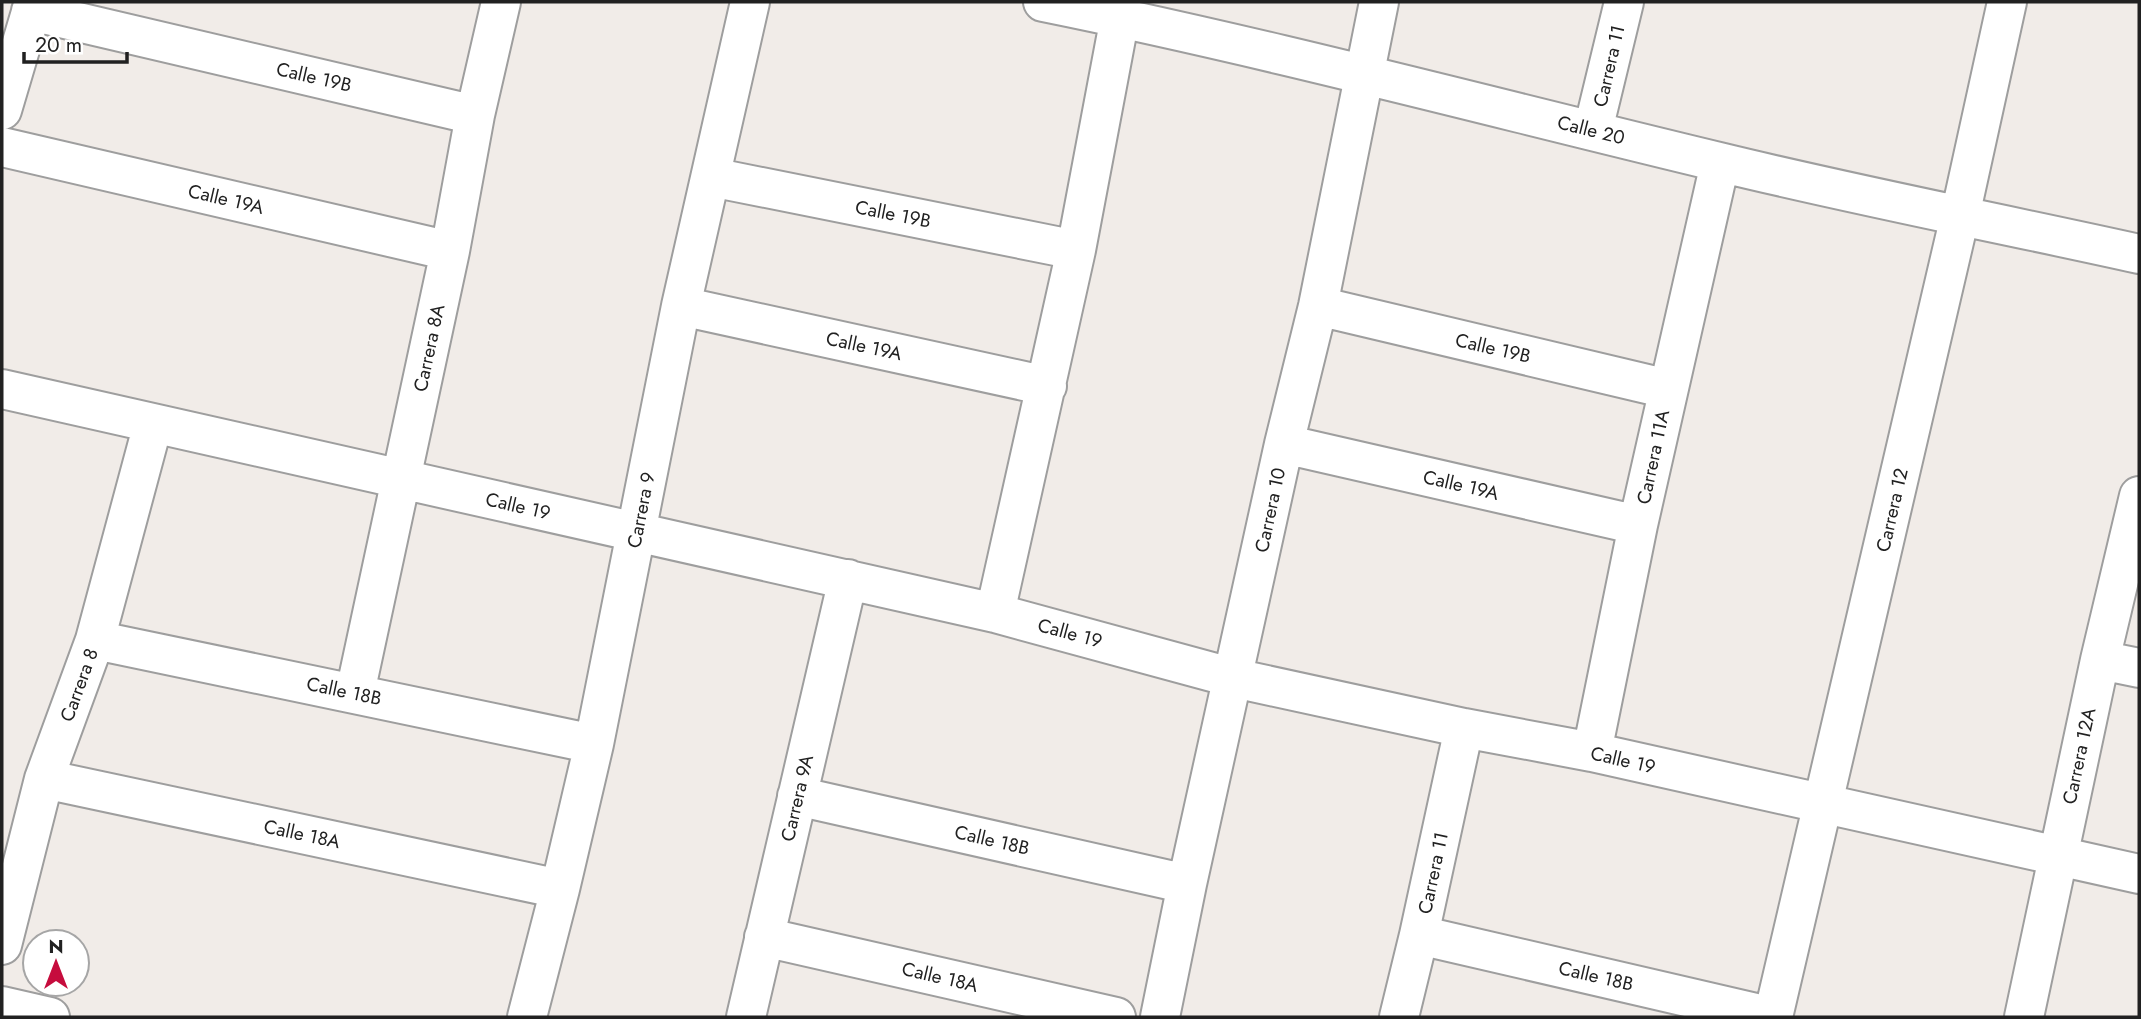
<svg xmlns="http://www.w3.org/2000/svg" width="2141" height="1019" viewBox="0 0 2141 1019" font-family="Jost,sans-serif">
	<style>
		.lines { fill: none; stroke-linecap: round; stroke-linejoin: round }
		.minor-casing { stroke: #9e9e9e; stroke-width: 42 }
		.minor { stroke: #fff; stroke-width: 38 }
		.labels { text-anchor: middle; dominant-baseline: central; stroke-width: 5; stroke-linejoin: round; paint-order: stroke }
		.street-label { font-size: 19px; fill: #212121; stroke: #fff }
	</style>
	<rect width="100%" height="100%" fill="#f1ece8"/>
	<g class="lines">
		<g class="minor-casing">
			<path id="minor" d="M1043,2C1270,48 1494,108 1719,162C1858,196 1999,223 2139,254
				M31,11L475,115
				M2,110L34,2
				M1593,130L1624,2
				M2,147L450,251
				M711,177L1076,250
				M681,306L1047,386
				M1318,306L1668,389
				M2,389L995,613L1234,678L1464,728L1592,752L2139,874
				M1284,444L1638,525
				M995,613L1076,250L1120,17
				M95,640L594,744
				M2100,660L2139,668
				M355,693L450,251L475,115L501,2
				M1592,752L1638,525L1720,163
				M44,779L560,889
				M797,796L1187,884
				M1419,935L1773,1017
				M764,937L1116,1017
				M2,945L44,779L95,640L153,424
				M2,1006L50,1017
				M527,1017L560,889L594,744L681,306L750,2
				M746,1017L848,579
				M1160,1017L1187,884L1284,444L1318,306L1379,2
				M1399,1017L1419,935L1464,728
				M1773,1017L1960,216L2007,2
				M2024,1017L2100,660L2139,496"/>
		</g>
		<use href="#minor" class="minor"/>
	</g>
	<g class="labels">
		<g class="street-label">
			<text transform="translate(1609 66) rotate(-77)">Carrera 11</text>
			<text transform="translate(314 77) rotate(13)">Calle 19B</text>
			<text transform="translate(1591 130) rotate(14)">Calle 20</text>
			<text transform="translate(226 199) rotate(13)">Calle 19A</text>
			<text transform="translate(893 214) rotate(11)">Calle 19B</text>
			<text transform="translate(864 346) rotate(12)">Calle 19A</text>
			<text transform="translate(429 348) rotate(-78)">Carrera 8A</text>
			<text transform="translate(1493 348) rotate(13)">Calle 19B</text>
			<text transform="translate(1653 457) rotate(-78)">Carrera 11A</text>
			<text transform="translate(1461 485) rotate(13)">Calle 19A</text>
			<text transform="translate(518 506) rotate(13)">Calle 19</text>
			<text transform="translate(641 510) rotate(-79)">Carrera 9</text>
			<text transform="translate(1270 510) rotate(-78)">Carrera 10</text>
			<text transform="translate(1892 510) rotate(-77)">Carrera 12</text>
			<text transform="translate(1070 633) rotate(15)">Calle 19</text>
			<text transform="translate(79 685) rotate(-70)">Carrera 8</text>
			<text transform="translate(344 691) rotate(12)">Calle 18B</text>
			<text transform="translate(2079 756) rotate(-78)">Carrera 12A</text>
			<text transform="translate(1623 760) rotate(13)">Calle 19</text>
			<text transform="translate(797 798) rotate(-77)">Carrera 9A</text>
			<text transform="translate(302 834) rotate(12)">Calle 18A</text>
			<text transform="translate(992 840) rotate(13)">Calle 18B</text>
			<text transform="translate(1433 873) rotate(-78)">Carrera 11</text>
			<text transform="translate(1596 976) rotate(13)">Calle 18B</text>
			<text transform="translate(940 977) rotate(13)">Calle 18A</text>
		</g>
	</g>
	<rect width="2141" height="1019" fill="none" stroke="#212121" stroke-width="7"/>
	<g transform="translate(56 963)"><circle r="33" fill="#ffffff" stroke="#a6a6a6" stroke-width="2"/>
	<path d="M0-5L12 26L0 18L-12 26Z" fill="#c60c3d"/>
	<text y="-10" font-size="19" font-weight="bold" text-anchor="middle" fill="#212121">N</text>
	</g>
	<path d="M24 52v10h103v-10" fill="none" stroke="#212121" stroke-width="3.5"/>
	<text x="35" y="52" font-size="21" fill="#212121" stroke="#ffffff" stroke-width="5" paint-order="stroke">20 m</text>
</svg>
